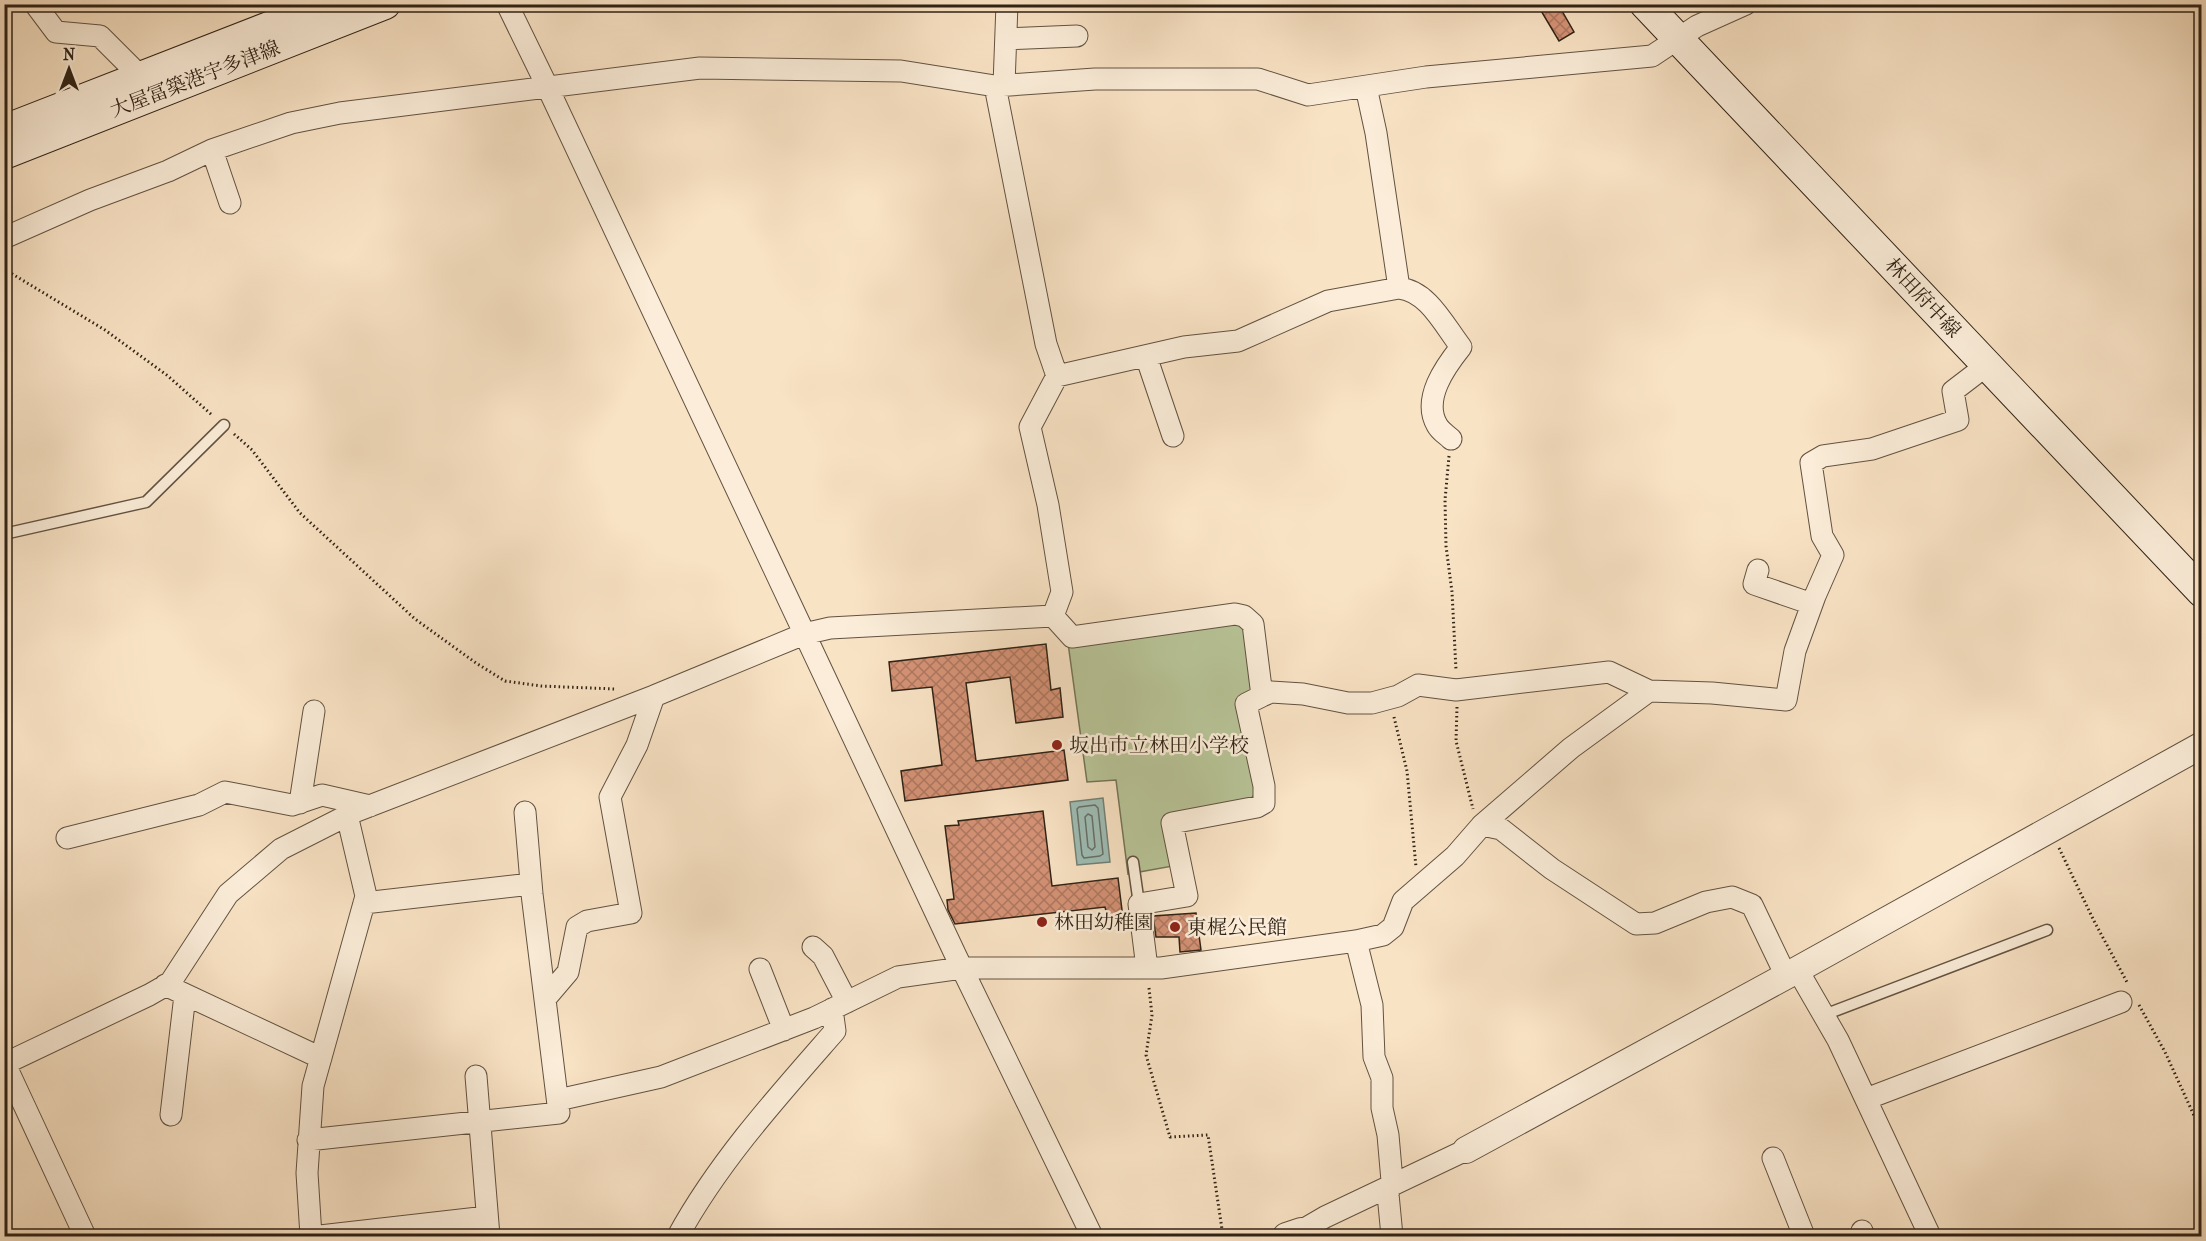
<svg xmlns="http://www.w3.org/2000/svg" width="2206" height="1241" viewBox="0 0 2206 1241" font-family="'IM FELL French Canon','Noto Serif JP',serif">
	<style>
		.green { fill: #b8c598; stroke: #747456; stroke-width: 1.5 }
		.water { fill: #9ebeb7; stroke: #728076; stroke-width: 1.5 }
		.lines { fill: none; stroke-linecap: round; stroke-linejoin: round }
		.shore { stroke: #667066; stroke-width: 1.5 }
		.building { fill: url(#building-cross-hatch); stroke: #2f2215; stroke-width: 1.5 }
		.service-casing { stroke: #625241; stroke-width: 13 }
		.minor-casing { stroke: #625241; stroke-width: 23 }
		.tertiary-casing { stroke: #625241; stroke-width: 28 }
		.secondary-casing { stroke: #2f2215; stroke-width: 32 }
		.path { stroke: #2f2215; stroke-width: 3; stroke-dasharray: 1.5 3; stroke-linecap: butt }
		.service { stroke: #fbedd9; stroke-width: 10 }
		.minor { stroke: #fbedd9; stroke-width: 21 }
		.tertiary { stroke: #fbedd9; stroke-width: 26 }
		.secondary { stroke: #fbedd9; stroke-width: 30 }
		.poi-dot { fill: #8f2418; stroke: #fbedd9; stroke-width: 2 }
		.labels { text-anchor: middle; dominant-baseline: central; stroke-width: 5; stroke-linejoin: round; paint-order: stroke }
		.street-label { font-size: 20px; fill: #2f2215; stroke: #fbedd9 }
		.poi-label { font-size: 20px; fill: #2f2215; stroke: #fbedd9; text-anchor: start }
	</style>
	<defs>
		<pattern id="building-cross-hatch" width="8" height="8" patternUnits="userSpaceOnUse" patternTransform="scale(1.5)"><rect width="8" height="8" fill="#d59276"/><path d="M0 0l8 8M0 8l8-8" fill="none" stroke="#ad7760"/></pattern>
	</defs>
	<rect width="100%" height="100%" fill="#f9e3c5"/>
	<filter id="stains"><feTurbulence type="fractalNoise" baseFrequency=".00333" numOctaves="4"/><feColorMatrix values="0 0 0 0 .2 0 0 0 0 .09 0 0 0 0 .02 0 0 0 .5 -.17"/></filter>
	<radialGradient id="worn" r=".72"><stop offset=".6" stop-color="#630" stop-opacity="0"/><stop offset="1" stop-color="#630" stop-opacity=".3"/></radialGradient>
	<path class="green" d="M1237,620L1248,627L1260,787L1250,800L1164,816L1173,866L1128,874L1116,780L1087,782L1068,643Z"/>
	<path class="water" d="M1103,798L1110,862L1077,865L1070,802Z"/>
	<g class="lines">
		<path class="shore" d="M1095,805L1098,808L1103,854L1100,856L1084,858L1082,855L1077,809L1079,807Z
			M1088,814L1092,816L1095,847L1092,850L1088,847L1085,817Z"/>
	</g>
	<path class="building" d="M1537,4H1558L1574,32L1559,41Z
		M1046,644L1051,690L1060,688L1063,717L1016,723L1010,677L966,683L976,761L1064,750L1068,780L905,801L901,771L942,765L932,687L892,691L889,662Z
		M1043,811L1052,886L1118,878L1124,926L1110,927L1105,907L955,924L948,910L947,900L954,899L945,826L959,825L958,821Z
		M1196,913L1201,950L1180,952L1179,937H1156L1153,916Z"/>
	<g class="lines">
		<g class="service-casing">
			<path id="service" d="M4,534L146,502L224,425
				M1133,862L1139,904
				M1824,1015L2047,930"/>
		</g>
		<g class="minor-casing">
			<path id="minor" d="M35,4L56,32L100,36L141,77
				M507,4L547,86L956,956L1092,1236
				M1006,39L1077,36
				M1004,85L1007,4
				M995,86L1046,344L1057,376L1030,427L1048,505L1062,592L1053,616
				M1366,87L1376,133L1399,288
				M212,150L230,203
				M4,238L90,200L168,171L212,150L291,123L340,113L700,68L901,71L995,86L1095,79H1258L1308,95L1426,77L1652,56L1697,26L1746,4
				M1146,356L1173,436
				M1057,376L1184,347L1238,341L1328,301L1399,288C1428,291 1444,325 1461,347C1445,367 1422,399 1437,425C1440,431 1447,435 1451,439
				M1758,570L1754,584L1812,604
				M1053,616L1072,637L1235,614L1244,616L1253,624L1262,696L1246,704L1264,786V803L1257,807L1172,823L1187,896L1139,904L1147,968
				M1262,696L1271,692L1303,694L1348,703H1372L1398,696L1418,685L1456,690L1609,672L1649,691L1712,693L1786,700L1795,651L1815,596L1833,555L1822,536L1811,463L1823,456L1872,449L1958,420L1953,391L1987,365
				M300,803L314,711
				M1482,825L1501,829L1552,869L1636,924L1655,923L1706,902L1732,897L1752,905L1786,976
				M67,838L199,805L225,792L292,805L322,795L370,806
				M364,903L531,884
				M1356,941L1372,1005L1374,1057L1382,1078V1108L1388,1135L1392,1181L1388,1194L1392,1236
				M813,947L823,956L847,1002
				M760,969L784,1030
				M1797,969L1838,1040L1930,1236
				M165,985L321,1058
				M545,999L568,972L577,927L587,921L631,913L610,797L637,745L654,696
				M4,1062L85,1236
				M4,1064L149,995L170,983L228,894L281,849L354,812L654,696L804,634L830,628L1053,616
				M476,1076L489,1236
				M1866,1099L2121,1002
				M558,1100L661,1077L814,1018L898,977L962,968H1161L1356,941L1383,935L1393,927L1403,901L1455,856L1482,825L1571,748L1649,691
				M171,1115L185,995
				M308,1140L559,1113L532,894L525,812
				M1773,1158L1804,1236
				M1862,1231L1864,1236
				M311,1236L307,1173L313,1086L366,896L347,815
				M320,1236L487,1217
				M678,1236C719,1161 779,1095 835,1031L832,1009
				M1302,1236L1301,1231L1325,1217L1466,1150"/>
		</g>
		<g class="tertiary-casing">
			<path id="tertiary" d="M1466,1150L1786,976L2202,745
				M1286,1236L1301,1231"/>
		</g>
		<g class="secondary-casing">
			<path id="secondary" d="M1645,4L2202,592
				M4,130L328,4
				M4,154L385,4"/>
		</g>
		<path class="path" d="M4,269L105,330L168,376L213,416
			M234,434L252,450L300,513L415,619L476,663L505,681L541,686L615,689
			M1449,456L1445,500L1446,546L1452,592L1456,670
			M1457,707L1456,741L1473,809
			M1394,717L1407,771L1416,867
			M2059,848L2094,921L2128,984
			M1149,988L1152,1015L1146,1055L1170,1137L1208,1135L1223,1236
			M2139,1005L2165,1052L2202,1133"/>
		<use href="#service" class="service"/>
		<use href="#minor" class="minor"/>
		<use href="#tertiary" class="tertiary"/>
		<use href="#secondary" class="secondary"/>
	</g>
	<g class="poi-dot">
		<circle cx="1057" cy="745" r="6"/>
		<circle cx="1042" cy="922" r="6"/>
		<circle cx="1175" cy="927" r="6"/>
	</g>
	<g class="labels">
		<g class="street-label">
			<text transform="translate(195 79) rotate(-21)">大屋冨築港宇多津線</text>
			<text transform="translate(1923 298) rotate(47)">林田府中線</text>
		</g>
		<g class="poi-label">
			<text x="1069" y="745">坂出市立林田小学校</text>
			<text x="1054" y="922">林田幼稚園</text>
			<text x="1187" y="927">東梶公民館</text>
		</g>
	</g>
	<rect width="2206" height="1241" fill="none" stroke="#f9e3c5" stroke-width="24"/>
	<rect x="6" y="6" width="2194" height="1229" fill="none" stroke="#2f2215" stroke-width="3"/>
	<rect x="12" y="12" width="2182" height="1217" fill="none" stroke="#2f2215" stroke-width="1.5"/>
	<g transform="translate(69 69)" stroke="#fbedd9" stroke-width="4.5" paint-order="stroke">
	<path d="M0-4.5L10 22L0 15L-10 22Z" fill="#2f2215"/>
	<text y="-9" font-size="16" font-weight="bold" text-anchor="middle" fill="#2f2215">N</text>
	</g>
	<rect width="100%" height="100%" filter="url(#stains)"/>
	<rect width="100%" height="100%" fill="url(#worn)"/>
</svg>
